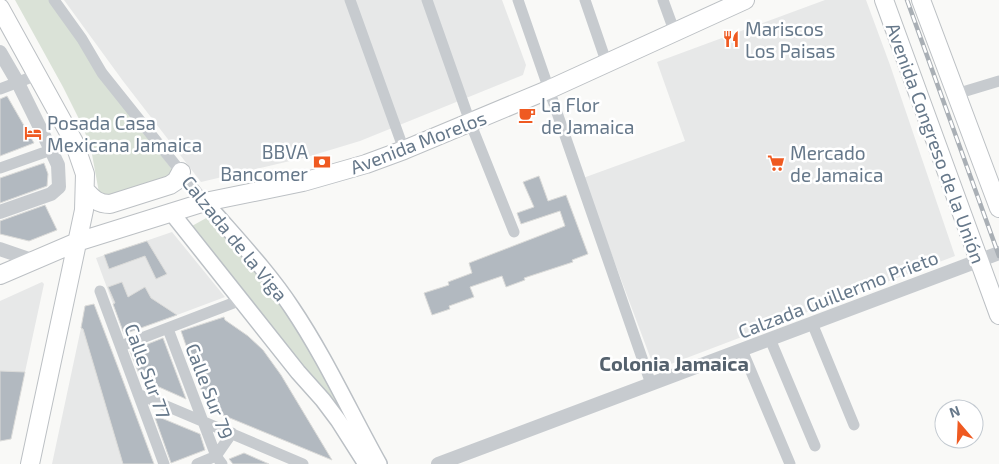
<svg xmlns="http://www.w3.org/2000/svg" width="999" height="464" viewBox="0 0 999 464" font-family="'Exo 2',sans-serif">
	<style>
		.built { fill: #e7e8e8 }
		.green { fill: #dae2d7 }
		.building { fill: #b2b9c0; stroke: #dbdbd9 }
		.lines { fill: none; stroke-linecap: round; stroke-linejoin: round }
		.secondary-casing { stroke: #bbc0c5; stroke-width: 18 }
		.primary-casing { stroke: #bcc0c4; stroke-width: 20 }
		.minor { stroke: #c7cbcf; stroke-width: 11 }
		.tertiary { stroke: #c7cbcf; stroke-width: 14 }
		.secondary { stroke: #fff; stroke-width: 15 }
		.primary { stroke: #fff; stroke-width: 18 }
		.rail-casing { stroke: #a9afb5; stroke-width: 4.5 }
		.rail { stroke: #fff; stroke-width: 2.5; stroke-dasharray: 8; stroke-linecap: butt }
		.labels { text-anchor: middle; dominant-baseline: central; stroke-width: 5; stroke-linejoin: round; paint-order: stroke }
		.poi-label { font-size: 19px; fill: #66788a; stroke: #fff; text-anchor: start }
		.street-label { font-size: 19px; fill: #66788a; stroke: #fff }
		.neighbourhood-label { font-size: 20px; font-weight: bold; fill: #55626e; stroke: #fff }
	</style>
	<rect width="100%" height="100%" fill="#f9f9f7"/>
	<path class="built" d="M64,0H502L526,65L523,75L360,141L307,157L201,182L123,81Z
		M825,0H866L890,65L955,256L655,370L583,178L685,141L657,62Z
		M172,232L225,297L177,315L156,301L113,304L96,258Z
		M42,282L44,284L25,372L0,371V301Z
		M81,328L83,329L123,464H52Z"/>
	<path class="green" d="M15,0H50L125,107L174,172V176L100,198L91,149L83,127L63,87Z
		M208,217L212,218L287,309L350,422L339,411L310,376L192,226Z"/>
	<path class="building" d="M7,96L34,143L0,156V99Z
		M44,163L48,174L47,186L0,203V178Z
		M539,176L548,201L566,195L588,254L572,260L573,262L524,278L525,280L506,287L502,276L470,287L474,297L449,306L450,309L432,315L424,293L449,285L448,282L472,273L469,263L565,226L560,211L521,224L517,213L534,207L523,182Z
		M45,205L57,230L29,241L0,234V221Z
		M147,241L167,274L156,279L145,256L109,269L104,255Z
		M122,282L128,297L145,287L151,298L177,315L124,334L113,304L115,303L108,287Z
		M94,304L119,370L154,464H123L83,329L81,328L85,306Z
		M224,317L225,320L248,336L263,350L281,375L332,460L208,409L181,331Z
		M163,338L186,399L141,379L130,351Z
		M0,371L25,372L11,439L0,441Z
		M154,415L200,434L205,450L171,463Z
		M244,453L269,464H233L229,459Z"/>
	<g class="lines">
		<g class="secondary-casing">
			<path id="secondary" d="M205,202C234,236 267,270 292,308C325,357 350,412 379,464
				M171,212L298,372L323,400L338,420L366,464"/>
		</g>
		<g class="primary-casing">
			<path id="primary" d="M884,0L999,315
				M921,0L999,208
				M0,8L74,142L85,174L84,210L30,464
				M85,190C93,199 98,204 110,204L170,185L176,181L181,172
				M0,275L77,242L205,202L303,182L366,164L404,150L550,89L745,0"/>
		</g>
		<path class="minor" d="M54,0L82,39L102,73L205,202
			M350,0L404,150
			M427,0L470,122L514,232
			M518,0L651,384
			M585,0L607,64
			M663,0L675,33
			M0,89L37,75
			M956,94L999,81
			M0,168L51,150
			M100,291L164,464
			M812,323L854,425
			M168,329L216,456L222,464
			M770,339L815,446
			M121,346L241,300
			M742,350L790,464
			M138,394L303,464
			M197,464L216,456L232,433"/>
		<path class="tertiary" d="M0,52L18,83L51,150L58,165L59,187L51,194L0,212
			M0,249L32,260
			M438,464L999,253"/>
		<use href="#secondary" class="secondary"/>
		<use href="#primary" class="primary"/>
		<g class="rail-casing">
			<path id="rail" d="M907,0L999,256"/>
		</g>
		<use href="#rail" class="rail"/>
	</g>
	<defs>
		<g id="restaurant-bare" transform="scale(1.35)"><path d="M-5-6h1v4h1v-4h1v4h1v-4h1v5L-1.5 .5V6h-2V.5L-5-1ZM5-6V6H3V1.5H1.5Q1.5-4 5-6Z" fill="#ef5a21" stroke="#fff" stroke-width="2.5" paint-order="stroke"/></g>
		<g id="cafe-bare" transform="scale(1.35)"><path d="M-5.5-4.5H6V0H3Q3 3.5 0 3.5H-2.5Q-5.5 3.5-5.5 0ZM3-3.2v2h1.7v-2ZM-6 4.5H4V6H-6Z" fill="#ef5a21" stroke="#fff" stroke-width="2.5" paint-order="stroke"/></g>
		<g id="hotel-bare" transform="scale(1.35)"><path d="M-6-4.5h1.5V1H6V5H4.5V3h-9V5H-6ZM-4 0a1.8 1.8 0 1 1 3.6 0ZM.5 0V-2.5h3Q6-2.5 6 0Z" fill="#ef5a21" stroke="#fff" stroke-width="2.5" paint-order="stroke"/></g>
		<g id="bank-bare" transform="scale(1.35)"><path d="M-6-4H6V4H-6ZM0-2.3a2.3 2.3 0 1 0 0 4.6a2.3 2.3 0 1 0 0-4.6Z" fill="#ef5a21" stroke="#fff" stroke-width="2.5" paint-order="stroke"/></g>
		<g id="supermarket-bare" transform="scale(1.35)"><path d="M-6-5.5h2.5l.6 2H6L4.5 2H-2.5L-4.4-4H-6ZM-1.5 3.2a1.3 1.3 0 1 0 .1 0ZM3 3.2a1.3 1.3 0 1 0 .1 0Z" fill="#ef5a21" stroke="#fff" stroke-width="2.5" paint-order="stroke"/></g>
	</defs>
	<g fill-rule="evenodd">
		<use href="#restaurant-bare" x="731" y="39"/>
		<use href="#cafe-bare" x="527" y="115"/>
		<use href="#hotel-bare" x="33" y="133"/>
		<use href="#bank-bare" x="322" y="162"/>
		<use href="#supermarket-bare" x="776" y="163"/>
	</g>
	<g class="labels">
		<g class="poi-label">
			<text x="745" y="28">Mariscos<tspan x="745" dy="22">Los Paisas</tspan></text>
			<text x="541" y="104">La Flor<tspan x="541" dy="22">de Jamaica</tspan></text>
			<text x="47" y="122">Posada Casa<tspan x="47" dy="22">Mexicana Jamaica</tspan></text>
			<text x="308" y="151" text-anchor="end">BBVA<tspan x="308" dy="22">Bancomer</tspan></text>
			<text x="790" y="152">Mercado<tspan x="790" dy="22">de Jamaica</tspan></text>
		</g>
		<g class="street-label">
			<text transform="translate(418 142) rotate(-21)">Avenida Morelos</text>
			<text transform="translate(936 143) rotate(70)">Avenida Congreso de la Unión</text>
			<text transform="translate(235 238) rotate(51)">Calzada de la Viga</text>
			<text transform="translate(838 294) rotate(-21)">Calzada Guillermo Prieto</text>
			<text transform="translate(148 371) rotate(70)">Calle Sur 77</text>
			<text transform="translate(210 391) rotate(69)">Calle Sur 79</text>
		</g>
		<g class="neighbourhood-label">
			<text x="674" y="363">Colonia Jamaica</text>
		</g>
	</g>
	<g transform="translate(959 424) rotate(341)"><circle r="24" fill="#ffffff" stroke="#c2c9d0"/>
	<path d="M0-4L9 19L0 12L-9 19Z" fill="#ef5a21"/>
	<text y="-8" font-size="14" font-weight="bold" text-anchor="middle" fill="#66788a">N</text>
	</g>
</svg>
